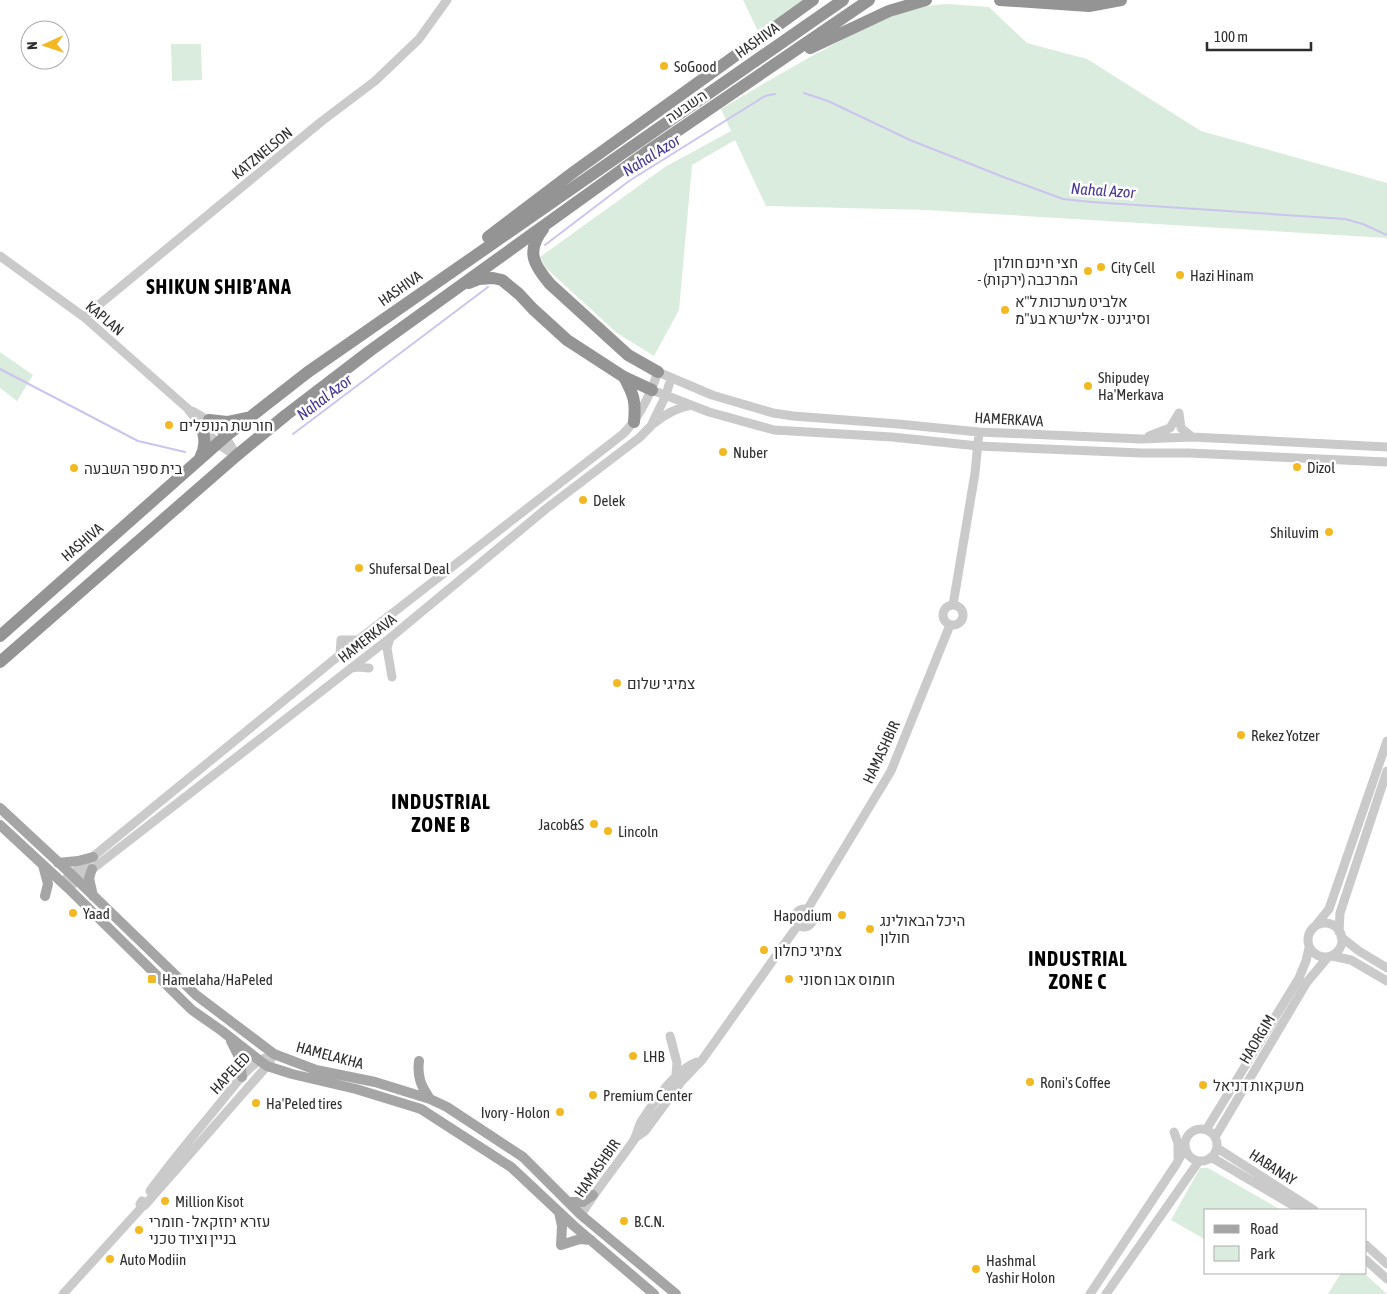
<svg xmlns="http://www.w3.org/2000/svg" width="1387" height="1294" viewBox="0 0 1387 1294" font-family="'Asap Condensed',Heebo,sans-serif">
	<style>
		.green { fill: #daecde }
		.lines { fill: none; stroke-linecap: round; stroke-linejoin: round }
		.stream { stroke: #ccc4ee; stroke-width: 2 }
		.minor { stroke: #cacaca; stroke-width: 9 }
		.major { stroke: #a5a5a5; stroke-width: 10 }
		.highway { stroke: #949494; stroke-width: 12 }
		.poi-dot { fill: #f2b922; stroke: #fff; stroke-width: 2 }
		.labels { text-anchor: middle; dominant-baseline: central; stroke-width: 5; stroke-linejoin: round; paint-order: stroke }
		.street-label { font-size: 15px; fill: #2d2d2d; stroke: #fff }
		.poi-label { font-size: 15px; fill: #2d2d2d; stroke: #fff; text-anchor: start }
		.water-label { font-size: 16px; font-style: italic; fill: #473695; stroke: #fff }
		.district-label { font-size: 20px; font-weight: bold; letter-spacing: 1px; fill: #000; stroke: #fff }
	</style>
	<rect width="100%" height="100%" fill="#fff"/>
	<path class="green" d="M743,0H817L760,35Z
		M948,4L989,7L1027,43L1087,59L1201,131L1387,183V238L926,210L766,206L735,140L692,165L679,310L654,356L617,333L546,268L540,257L665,167L731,131L721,109C756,88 791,67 827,48C866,27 904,6 948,4Z
		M171,44H201L202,80L172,81Z
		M0,352L33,375L17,401L0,388Z
		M1200,1168H1208L1281,1210H1206V1240L1171,1220Z
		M1341,1273H1364L1387,1294H1328Z"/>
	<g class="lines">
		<path class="stream" d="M804,93L828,101L910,140L1006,178L1063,199L1091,202L1345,219L1363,224L1387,235
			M545,245L629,181L765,96L775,94
			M0,369L138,441L185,452
			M293,434L488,287"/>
		<path class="minor" d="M0,256L84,317L187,408L202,427L218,444L236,456
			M84,317L322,121L375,81L419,39L447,0
			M652,390L709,412L774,430L892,437L978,446L1141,453H1189L1387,462
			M192,411C216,424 223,430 236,455
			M1179,413L1181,428L1192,437
			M653,424C665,414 676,408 691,405
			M1149,436L1170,428L1179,413
			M943 615a10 10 0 1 1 20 0a10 10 0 1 1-20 0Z
			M953,605L975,473L979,432
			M390,638L387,648L392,677
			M340,654L341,640H358
			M351,668L358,667L369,668
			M62,882L358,640L623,434C640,417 650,395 658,372L712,395L773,413L793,416L898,424L979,432L1141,439L1192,437L1387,447
			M68,888L390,638L547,508L639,438L651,426L666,395L671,378
			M795 918a9 9 0 1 1 18 0a9 9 0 1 1-18 0Z
			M807,910L891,771L950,625
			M1308 940a17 17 0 1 1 34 0a17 17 0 1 1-34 0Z
			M1316,925L1329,909L1387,741
			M1339,932L1340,913L1387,771
			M1341,937L1359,951L1387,968
			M1332,956L1351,960L1387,981
			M670,1036L677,1063L676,1075
			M1185 1145a16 16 0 1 1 32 0a16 16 0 1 1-32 0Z
			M1206,1130L1299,978L1306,961L1309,948
			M1174,1132L1178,1143V1158
			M1215,1137L1307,982L1328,957
			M635,1138L645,1131L681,1082L702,1060L798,925
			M1217,1148L1314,1210
			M1211,1157L1301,1210
			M150,1191C171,1162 194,1135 217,1107C230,1092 247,1065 265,1058
			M146,1203L142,1201L140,1204L142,1207L145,1205L267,1066L274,1054
			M581,1215C597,1188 617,1165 634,1140C637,1134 638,1128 641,1122C654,1102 675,1070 697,1062
			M1366,1245L1387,1264
			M1366,1260L1387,1279
			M63,1294L142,1207
			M1090,1294L1177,1163L1185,1148
			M1106,1294L1199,1161"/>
		<path class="major" d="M0,808L71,874L196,995L274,1054L316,1070L375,1082L430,1099L447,1107L523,1157L581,1215L676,1294
			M0,825L68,888L192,1010L222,1031L259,1060L267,1066L292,1074L356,1089L421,1109L511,1167L574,1226L654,1294
			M58,863L78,861L93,857
			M43,865L48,884L45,896
			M92,869L89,878L93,896
			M231,1041L240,1059L242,1077
			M419,1061C417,1077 421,1086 430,1099
			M568,1202H583L593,1195
			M559,1212L562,1226L561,1245
			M561,1245L580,1239L591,1240"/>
		<path class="highway" d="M1000,0L1089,6L1121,0
			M810,48L889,11L926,0
			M543,229C526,251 533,264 550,284L628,355L658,372
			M488,237L575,171L813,0
			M469,283L479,279L493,278L502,280L519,294L533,309L567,340L624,377L652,390
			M624,377C634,395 636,402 634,422
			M209,420L227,422L246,418
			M200,458C206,447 205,439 202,427
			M0,636L226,436L308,372L843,0
			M0,662L236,456L286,415L371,350L645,153L869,0"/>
	</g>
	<g class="poi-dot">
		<circle cx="664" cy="66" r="5"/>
		<circle cx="1101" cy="267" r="5"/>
		<circle cx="1088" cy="271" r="5"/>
		<circle cx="1180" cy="275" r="5"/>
		<circle cx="1005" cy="310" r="5"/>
		<circle cx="1088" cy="386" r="5"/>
		<circle cx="169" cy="425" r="5"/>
		<circle cx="723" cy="452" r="5"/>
		<circle cx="1297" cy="467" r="5"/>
		<circle cx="74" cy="468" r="5"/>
		<circle cx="583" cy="500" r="5"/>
		<circle cx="1329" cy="532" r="5"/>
		<circle cx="359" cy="568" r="5"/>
		<circle cx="617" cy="683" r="5"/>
		<circle cx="1241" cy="735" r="5"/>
		<circle cx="594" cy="824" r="5"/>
		<circle cx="608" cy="831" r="5"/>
		<circle cx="73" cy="913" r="5"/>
		<circle cx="842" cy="915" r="5"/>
		<circle cx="870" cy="929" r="5"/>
		<circle cx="764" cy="950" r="5"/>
		<rect x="147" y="974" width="10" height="10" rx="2.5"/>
		<circle cx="789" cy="979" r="5"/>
		<circle cx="633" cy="1056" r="5"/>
		<circle cx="1030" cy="1082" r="5"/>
		<circle cx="1203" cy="1085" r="5"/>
		<circle cx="593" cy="1095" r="5"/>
		<circle cx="256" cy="1103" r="5"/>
		<circle cx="560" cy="1112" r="5"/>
		<circle cx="165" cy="1201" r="5"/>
		<circle cx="624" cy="1221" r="5"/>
		<circle cx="139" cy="1230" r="5"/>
		<circle cx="110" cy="1259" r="5"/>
		<circle cx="976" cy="1269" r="5"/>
	</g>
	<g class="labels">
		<g class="street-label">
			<text transform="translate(757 40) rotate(-35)">HASHIVA</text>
			<text transform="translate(686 106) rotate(-34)">השבעה</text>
			<text transform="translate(262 153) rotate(-39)">KATZNELSON</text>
			<text transform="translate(400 288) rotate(-35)">HASHIVA</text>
			<text transform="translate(105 318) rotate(40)">KAPLAN</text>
			<text transform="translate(1009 419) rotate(3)">HAMERKAVA</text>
			<text transform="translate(82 542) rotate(-41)">HASHIVA</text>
			<text transform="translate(367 638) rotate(-38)">HAMERKAVA</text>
			<text transform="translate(881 752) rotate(-65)">HAMASHBIR</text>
			<text transform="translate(1257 1039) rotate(-59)">HAORGIM</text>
			<text transform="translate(330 1055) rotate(15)">HAMELAKHA</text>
			<text transform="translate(230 1073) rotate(-47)">HAPELED</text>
			<text transform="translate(1273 1167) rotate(33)">HABANAY</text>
			<text transform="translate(597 1168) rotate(-55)">HAMASHBIR</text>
		</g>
		<g class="poi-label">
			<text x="674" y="66">SoGood</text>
			<text x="1078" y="262" text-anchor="end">חצי חינם חולון<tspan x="1078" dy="17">- המרכבה (ירקות)</tspan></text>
			<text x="1111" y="267">City Cell</text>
			<text x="1190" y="275">Hazi Hinam</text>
			<text x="1015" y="301">אלביט מערכות ל"א<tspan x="1015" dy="17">וסיגינט - אלישרא בע"מ</tspan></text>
			<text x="1098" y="377">Shipudey<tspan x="1098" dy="17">Ha'Merkava</tspan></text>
			<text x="179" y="425">חורשת הנופלים</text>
			<text x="733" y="452">Nuber</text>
			<text x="1307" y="467">Dizol</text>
			<text x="84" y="468">בית ספר השבעה</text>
			<text x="593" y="500">Delek</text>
			<text x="1319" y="532" text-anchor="end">Shiluvim</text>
			<text x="369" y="568">Shufersal Deal</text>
			<text x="627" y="683">צמיגי שלום</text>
			<text x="1251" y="735">Rekez Yotzer</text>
			<text x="584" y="824" text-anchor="end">Jacob&amp;S</text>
			<text x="618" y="831">Lincoln</text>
			<text x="83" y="913">Yaad</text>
			<text x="832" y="915" text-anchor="end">Hapodium</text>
			<text x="880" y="920">היכל הבאולינג<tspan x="880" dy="17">חולון</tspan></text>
			<text x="774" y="950">צמיגי כחלון</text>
			<text x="162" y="979">Hamelaha/HaPeled</text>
			<text x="799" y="979">חומוס אבו חסוני</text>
			<text x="643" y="1056">LHB</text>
			<text x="1040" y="1082">Roni's Coffee</text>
			<text x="1213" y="1085">משקאות דניאל</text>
			<text x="603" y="1095">Premium Center</text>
			<text x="266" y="1103">Ha'Peled tires</text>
			<text x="550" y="1112" text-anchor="end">Ivory - Holon</text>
			<text x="175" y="1201">Million Kisot</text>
			<text x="149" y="1221">עזרא יחזקאל - חומרי<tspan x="149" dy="17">בניין וציוד טכני</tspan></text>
			<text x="634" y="1221">B.C.N.</text>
			<text x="120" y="1259">Auto Modiin</text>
			<text x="986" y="1260">Hashmal<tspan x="986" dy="17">Yashir Holon</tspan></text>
		</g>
		<g class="water-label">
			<text transform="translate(651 155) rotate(-32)">Nahal Azor</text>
			<text transform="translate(1103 190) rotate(4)">Nahal Azor</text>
			<text transform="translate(324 397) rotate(-37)">Nahal Azor</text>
		</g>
		<g class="district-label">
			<text x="219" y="286">SHIKUN SHIB'ANA</text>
			<text x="441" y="801">INDUSTRIAL<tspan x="441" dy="23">ZONE B</tspan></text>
			<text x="1078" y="958">INDUSTRIAL<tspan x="1078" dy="23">ZONE C</tspan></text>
		</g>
	</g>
	<rect x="1204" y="1209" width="162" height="65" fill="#ffffff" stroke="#ababab"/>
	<rect x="1214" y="1225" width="25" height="8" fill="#a5a5a5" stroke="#ababab"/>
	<text x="1250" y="1234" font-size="15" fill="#2d2d2d">Road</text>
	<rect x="1214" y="1246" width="25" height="15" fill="#daecde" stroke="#ababab"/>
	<text x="1250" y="1259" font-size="15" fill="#2d2d2d">Park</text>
	<g transform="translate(45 45) rotate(267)"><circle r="24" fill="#ffffff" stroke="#ababab"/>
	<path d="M0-4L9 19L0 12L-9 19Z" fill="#f2b922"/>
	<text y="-8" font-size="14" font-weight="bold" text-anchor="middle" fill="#2d2d2d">N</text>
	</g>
	<path d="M1207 42v8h104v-8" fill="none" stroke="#2d2d2d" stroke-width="2.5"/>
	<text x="1214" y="42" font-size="15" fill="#2d2d2d" stroke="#ffffff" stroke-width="4" paint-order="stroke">100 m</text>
</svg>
